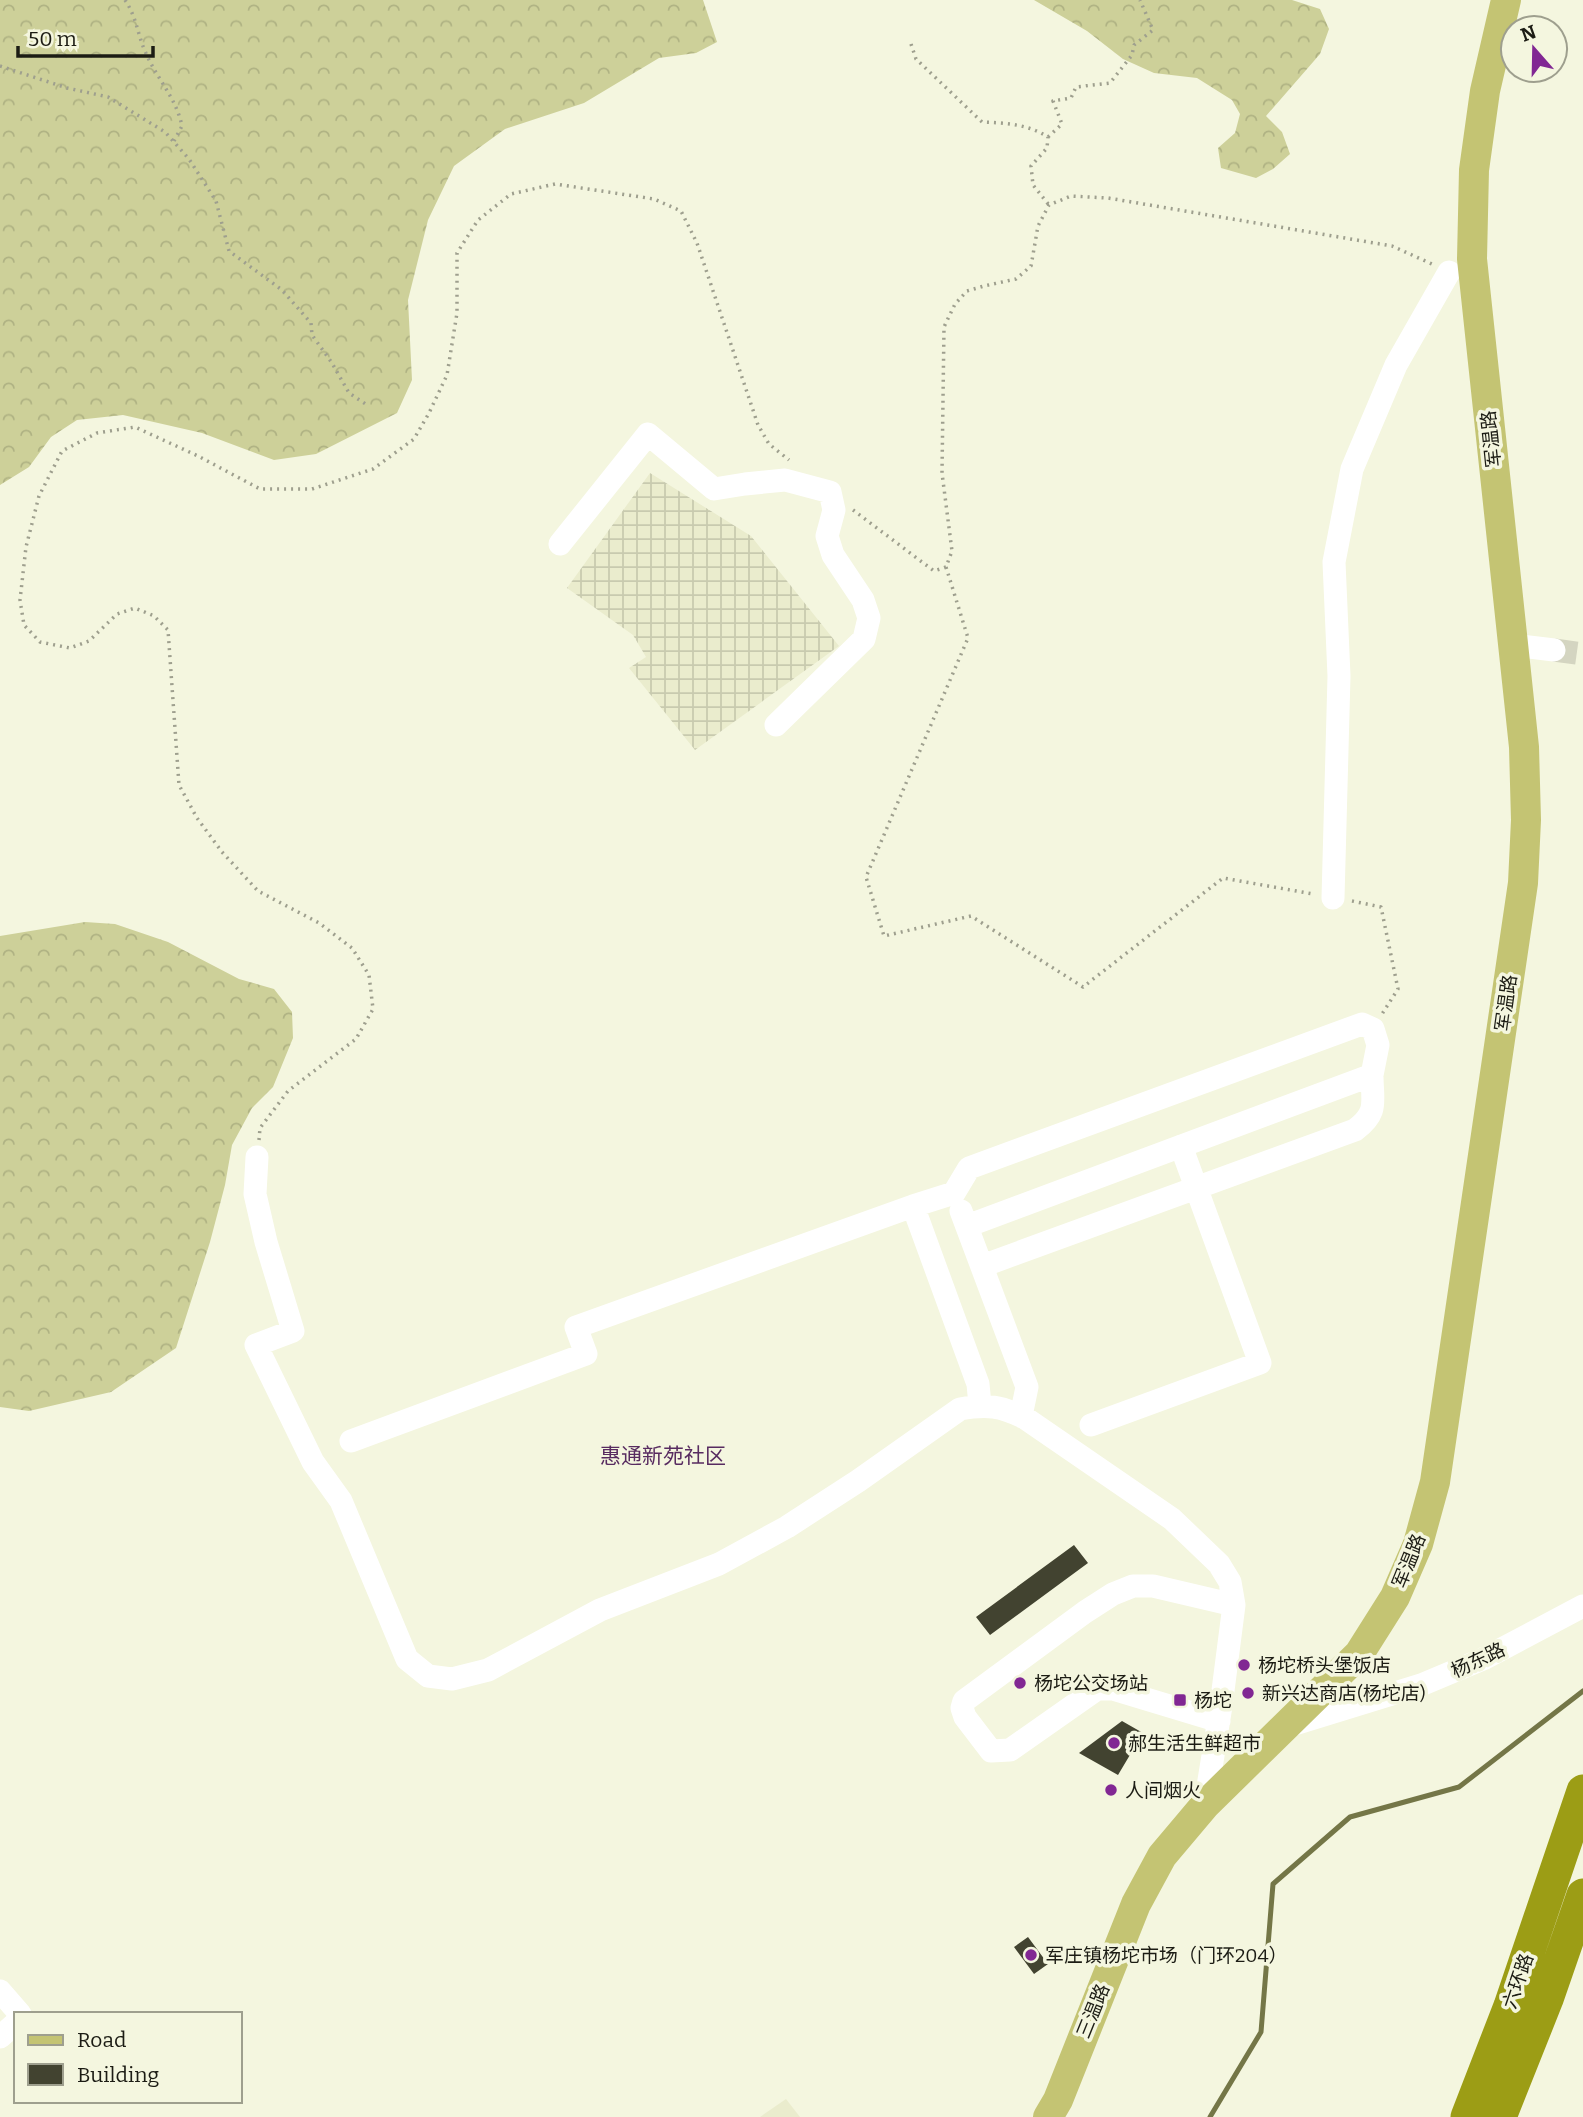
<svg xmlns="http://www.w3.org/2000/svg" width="1583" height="2117" viewBox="0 0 1583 2117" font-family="Bitter,'Noto Sans SC',serif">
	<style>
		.built { fill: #eaeccd }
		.industrial { fill: url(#industrial-grid) }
		.forest { fill: url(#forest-crowns) }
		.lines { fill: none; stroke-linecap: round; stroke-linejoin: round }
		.stream { stroke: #747647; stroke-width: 5 }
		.building { fill: #424330 }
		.minor-tunnel { stroke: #d4d5c1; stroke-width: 23; stroke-dasharray: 23 11; stroke-linecap: butt }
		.path { stroke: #9e9f8e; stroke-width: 3.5; stroke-dasharray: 2 5; stroke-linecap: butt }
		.minor { stroke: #fff; stroke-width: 23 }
		.major { stroke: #c4c473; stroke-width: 30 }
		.highway { stroke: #9c9d15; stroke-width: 33 }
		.poi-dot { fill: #812793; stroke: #f4f6df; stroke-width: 2.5 }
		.labels { text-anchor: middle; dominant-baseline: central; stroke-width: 7; stroke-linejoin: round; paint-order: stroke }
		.street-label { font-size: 19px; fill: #1c1c14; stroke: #f4f6df }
		.poi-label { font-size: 19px; fill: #1c1c14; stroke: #f4f6df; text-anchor: start }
		.neighbourhood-label { font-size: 21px; fill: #572b60; stroke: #f4f6df }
	</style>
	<defs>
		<pattern id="industrial-grid" width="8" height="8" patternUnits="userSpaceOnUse" patternTransform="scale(1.75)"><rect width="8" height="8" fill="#eaeccd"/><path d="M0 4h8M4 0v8" fill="none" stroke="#c8caaf"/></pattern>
		<pattern id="forest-crowns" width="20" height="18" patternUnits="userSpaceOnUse" patternTransform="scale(1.75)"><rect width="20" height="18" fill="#cdd099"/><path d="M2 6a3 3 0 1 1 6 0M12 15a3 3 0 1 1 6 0" fill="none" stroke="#afb283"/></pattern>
	</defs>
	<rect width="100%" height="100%" fill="#f4f6df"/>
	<path class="built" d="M786,2099L800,2117H760Z"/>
	<path class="industrial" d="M650,473L751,536L839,646L695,750L629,668L646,657L633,635L567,588Z"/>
	<path class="forest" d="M0,0H703L717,42L696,53L659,58L584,103L505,129L454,166L428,220L408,300L412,380L397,413L316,454L274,460L202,433L123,415L77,420L51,437L29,467L0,485Z
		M1034,0H1292L1320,9L1329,29L1320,54L1266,116L1282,132L1290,154L1273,169L1256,178L1221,168L1218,148L1235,133L1240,114L1232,100L1197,78L1154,73L1123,59L1087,31Z
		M85,922L115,924L168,942L239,979L274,989L292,1012L293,1038L273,1087L252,1108L232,1145L225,1185L210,1242L176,1348L111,1392L29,1411L0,1407V936Z"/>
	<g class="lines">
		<path class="stream" d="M1210,2117L1261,2032L1273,1884L1350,1817L1459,1787L1583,1691"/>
	</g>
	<path class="building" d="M1074,1545L1088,1563L990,1635L976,1617Z
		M1122,1721L1143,1733L1118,1775L1079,1753Z
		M1028,1937L1048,1964L1034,1974L1014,1947Z"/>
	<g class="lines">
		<path class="minor-tunnel" d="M1554,650L1583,654"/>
		<path class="path" d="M125,0C137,18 137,33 145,51C156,78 176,97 182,126L174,141
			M911,44L916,59L982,122C1005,123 1028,124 1048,137L1047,148L1031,166L1033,185L1049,205
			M0,66L67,88L108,97L165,132L189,159L216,201L229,251L282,290L311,323L312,335L332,363L349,393L367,405
			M1048,137L1062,124L1053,101L1071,98L1076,87L1110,83L1132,55L1134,45L1153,30L1140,0
			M853,510L934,571L946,567L952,551L942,473L944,327L955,304L967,291L984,286L1016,279L1031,266L1038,226L1049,205L1071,196L1108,198L1392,246L1432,264
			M946,567L968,638L866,877L884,936L971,916L1083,987L1223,878L1313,894
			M1352,901L1381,907L1398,989L1382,1014
			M259,1140L260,1128L288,1091L356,1039L373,1009L369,975L352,948L319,923L258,891L222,852L197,818L179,785L168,630L154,616L135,608L117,614L89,641L70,648L40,642L24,625L20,600L26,547L39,496L62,451L97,433L135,427L198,456L260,489H312L373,469L414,439L429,413L447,375L457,313V253L478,220L511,194L555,184L654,199L681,211L697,243L758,425L769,444L789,460"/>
		<path class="minor" d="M560,544L648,434L714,489L745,484L785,480L830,492L834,510L827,536L833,555L863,600L869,618L864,639L776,725
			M1512,645L1554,650
			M1333,898L1339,676L1334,562L1352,469L1396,365L1449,272
			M257,1157L255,1194L266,1242L293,1331L256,1345L313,1462L341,1501L407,1659L428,1676L452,1679L488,1670L600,1610L719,1564L787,1527L858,1481L960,1409C987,1404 1001,1406 1025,1418L1172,1519L1219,1564L1230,1582L1234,1605L1221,1706L1205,1805
			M913,1206L978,1384L980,1405
			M961,1211L1027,1387L1021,1416
			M982,1266L1355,1130C1379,1112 1372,1102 1372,1075
			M1091,1425L1260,1363L1181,1146
			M351,1441L586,1354L576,1327L913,1206L954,1193L969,1168L1362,1024L1373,1029L1378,1045L1372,1075L967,1226
			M1219,1721L1113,1689H1097L1010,1750L991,1751L965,1717L962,1708L964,1701L1085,1612L1113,1594L1133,1586H1153L1234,1605
			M1288,1726L1421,1685L1483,1659L1583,1606
			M0,1991L20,2014
			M0,2037L16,2023"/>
		<path class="major" d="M1048,2117L1058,2100L1136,1904L1162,1856L1205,1805L1359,1654L1395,1597L1418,1544L1435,1482L1523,883L1526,820L1524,747L1472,259L1474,170L1485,91L1506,0"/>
		<path class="highway" d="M1467,2117L1510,2006L1583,1791
			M1500,2117L1547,1999L1583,1895"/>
	</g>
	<g class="poi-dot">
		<circle cx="1244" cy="1665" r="7"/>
		<circle cx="1020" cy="1683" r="7"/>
		<circle cx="1248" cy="1693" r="7"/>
		<rect x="1173" y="1693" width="14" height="14" rx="3.5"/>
		<circle cx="1114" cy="1743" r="7"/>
		<circle cx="1111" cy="1790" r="7"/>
		<circle cx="1031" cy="1955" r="7"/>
	</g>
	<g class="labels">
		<g class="street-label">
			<text transform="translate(1491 439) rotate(-96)">军温路</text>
			<text transform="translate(1506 1003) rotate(-82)">军温路</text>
			<text transform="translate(1409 1561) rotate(-68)">军温路</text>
			<text transform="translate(1478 1660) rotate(-25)">杨东路</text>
			<text transform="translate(1518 1981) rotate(-71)">六环路</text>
			<text transform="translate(1093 2011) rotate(-68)">三温路</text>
		</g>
		<g class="poi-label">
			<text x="1258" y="1665">杨坨桥头堡饭店</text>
			<text x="1034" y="1683">杨坨公交场站</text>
			<text x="1262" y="1693">新兴达商店(杨坨店)</text>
			<text x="1194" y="1700">杨坨</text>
			<text x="1128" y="1743">郝生活生鲜超市</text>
			<text x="1125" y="1790">人间烟火</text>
			<text x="1045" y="1955">军庄镇杨坨市场（门环204）</text>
		</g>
		<g class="neighbourhood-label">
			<text x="663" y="1456">惠通新苑社区</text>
		</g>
	</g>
	<rect x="14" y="2012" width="228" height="91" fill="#f4f6df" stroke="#9e9f8e" stroke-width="2"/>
	<rect x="28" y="2035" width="35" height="10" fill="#c4c473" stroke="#9e9f8e" stroke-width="2"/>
	<text x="77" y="2047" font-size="21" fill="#1c1c14">Road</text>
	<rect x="28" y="2064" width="35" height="21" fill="#424330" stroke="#9e9f8e" stroke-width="2"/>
	<text x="77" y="2082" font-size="21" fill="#1c1c14">Building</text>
	<g transform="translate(1534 49) rotate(340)"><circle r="33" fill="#f4f6df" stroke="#9e9f8e" stroke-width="2"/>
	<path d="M0-5L12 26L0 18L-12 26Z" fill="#812793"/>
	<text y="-10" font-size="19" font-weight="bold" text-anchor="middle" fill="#1c1c14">N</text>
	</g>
	<path d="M18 46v10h135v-10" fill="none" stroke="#1c1c14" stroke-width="3.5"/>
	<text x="28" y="46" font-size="21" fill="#1c1c14" stroke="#f4f6df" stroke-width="5" paint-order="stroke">50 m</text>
</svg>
